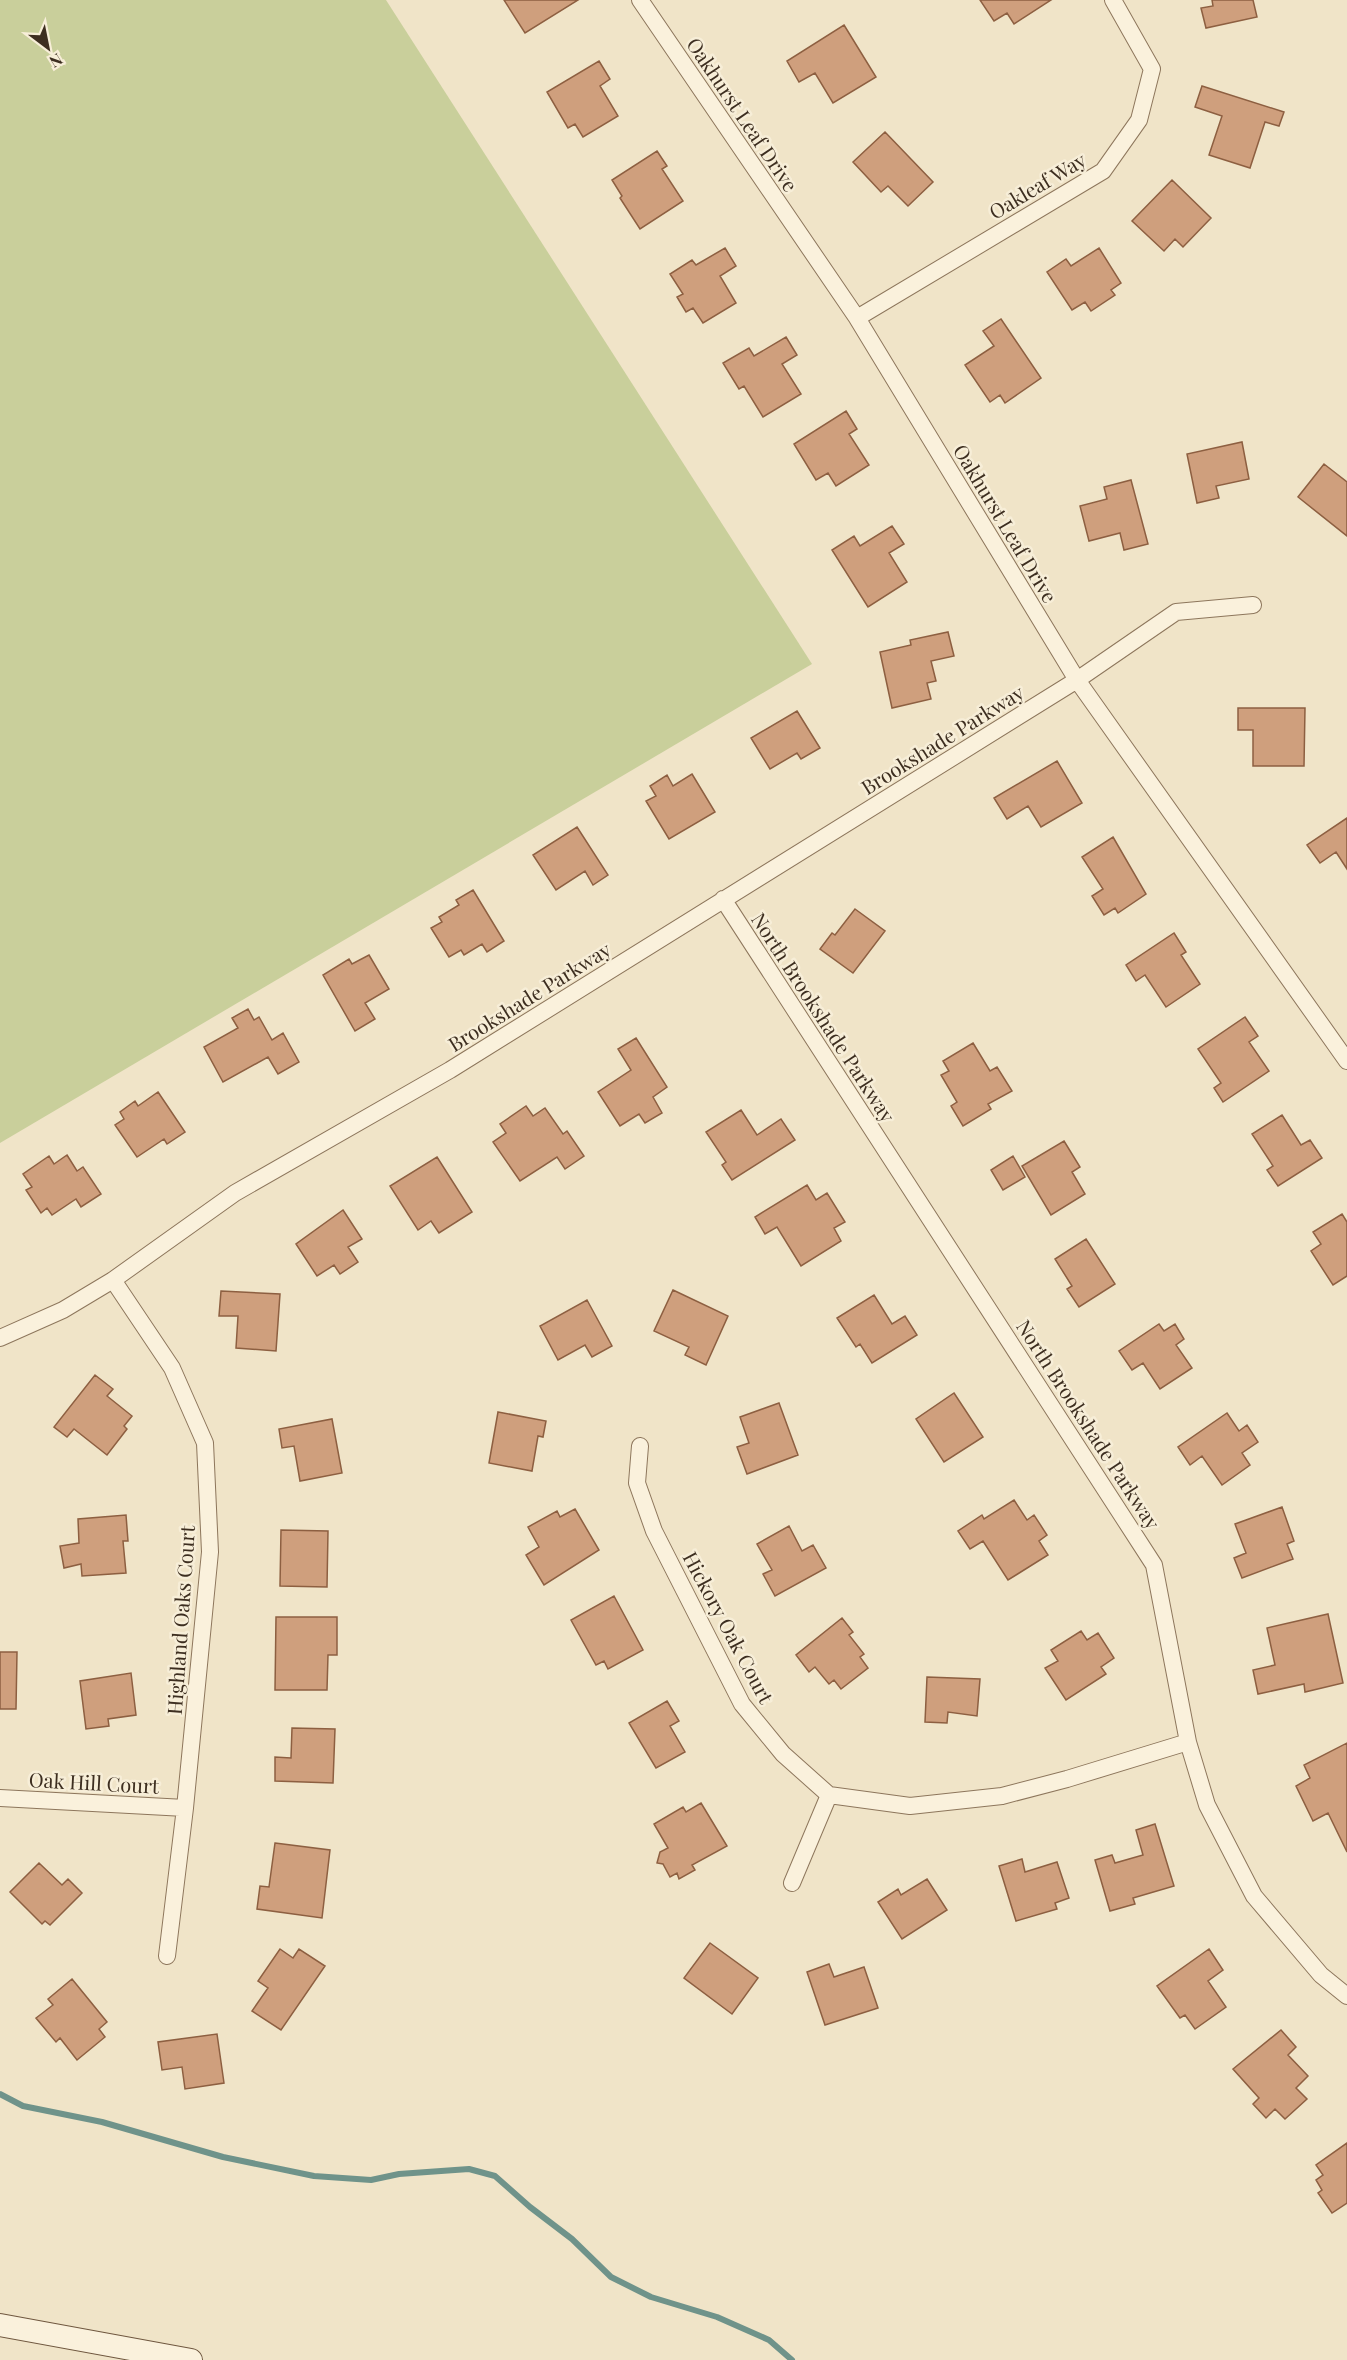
<svg xmlns="http://www.w3.org/2000/svg" width="1347" height="2360" viewBox="0 0 1347 2360" font-family="'Playfair Display',serif">
	<style>
		.green { fill: #c9cf9b }
		.lines { fill: none; stroke-linecap: round; stroke-linejoin: round }
		.stream { stroke: #6f938a; stroke-width: 6 }
		.building { fill: #cf9f7d; stroke: #8d5f41; stroke-width: 1.5 }
		.street-casing { stroke: #8d765c; stroke-width: 18 }
		.secondary-casing { stroke: #6f573f; stroke-width: 24 }
		.street { stroke: #faf1dc; stroke-width: 16 }
		.secondary { stroke: #faf1dc; stroke-width: 22 }
		.labels { text-anchor: middle; dominant-baseline: central; stroke-width: 5; stroke-linejoin: round; paint-order: stroke }
		.street-label { font-size: 20px; fill: #3d2e20; stroke: #f7eed8 }
	</style>
	<rect width="100%" height="100%" fill="#f0e4c8"/>
	<path class="green" d="M0,0H386L812,664L0,1143Z"/>
	<g class="lines">
		<path class="stream" d="M0,2094L23,2106L102,2122L223,2157L314,2176L371,2180L399,2174L469,2169L495,2176L530,2207L572,2239L611,2277L651,2297L717,2317L769,2340L792,2360"/>
	</g>
	<path class="building" d="M504,0H578L525,33Z
		M980,0H1051L1014,24L1007,13L994,21Z
		M1212,0H1253L1257,17L1206,28L1201,8L1213,6Z
		M844,25L876,77L833,103L815,73L799,82L787,61Z
		M599,61L610,79L600,86L618,116L583,137L575,124L568,128L547,92Z
		M1202,86L1284,112L1279,126L1265,122L1250,168L1209,155L1222,116L1195,107Z
		M885,132L933,182L908,206L888,186L881,192L853,162Z
		M657,151L667,166L662,169L683,201L640,229L620,198L622,196L612,180Z
		M1172,180L1211,218L1183,247L1175,239L1164,251L1132,221Z
		M725,248L736,266L720,276L736,303L703,323L693,308L686,312L677,297L683,294L670,274L692,260L696,265Z
		M1099,248L1121,283L1111,290L1115,295L1091,311L1085,302L1072,310L1047,272L1066,259L1071,266Z
		M1001,319L1041,378L1005,403L1000,395L990,402L965,365L994,346L983,331Z
		M786,337L797,355L782,364L801,394L763,417L744,386L739,389L723,363L749,348L754,356Z
		M846,411L857,429L849,434L869,465L836,486L828,473L816,480L794,444Z
		M1242,442L1249,479L1216,486L1219,498L1197,503L1187,454Z
		M1324,464L1347,482V536L1298,497Z
		M1131,480L1148,544L1124,550L1120,533L1089,541L1080,506L1107,499L1104,487Z
		M892,526L904,544L889,553L907,582L868,607L832,550L854,536L860,546Z
		M948,632L954,656L931,661L936,681L927,683L931,699L892,708L880,652L911,645L910,640Z
		M1238,708H1305L1304,766H1253V730H1238Z
		M797,711L820,748L801,759L797,753L770,769L751,738Z
		M1057,761L1082,803L1041,827L1028,806L1007,819L994,798Z
		M692,774L715,812L669,839L646,801L656,796L650,786L667,775L673,786Z
		M1347,818V869L1336,852L1320,863L1307,845Z
		M577,827L608,875L593,885L585,871L556,890L533,855Z
		M1113,837L1146,894L1118,913L1115,908L1104,915L1092,896L1103,889L1082,857Z
		M473,890L504,941L487,952L482,944L464,955L461,950L449,957L431,928L442,922L439,917L459,905L456,900Z
		M855,909L885,931L853,973L820,949L832,933L835,935Z
		M1174,933L1186,952L1181,955L1200,984L1166,1007L1145,975L1136,981L1126,965Z
		M369,955L389,989L365,1003L375,1019L355,1031L323,975L349,959L352,964Z
		M248,1009L254,1020L259,1017L272,1040L283,1033L299,1062L278,1074L268,1057L223,1082L204,1047L238,1028L232,1018Z
		M1245,1017L1258,1036L1249,1042L1269,1071L1223,1102L1214,1088L1221,1083L1198,1049Z
		M636,1038L667,1087L653,1097L662,1113L645,1123L639,1114L620,1126L598,1092L631,1070L618,1049Z
		M973,1043L990,1071L997,1067L1012,1091L988,1104L991,1109L963,1126L951,1106L957,1102L941,1075L949,1071L943,1061Z
		M158,1092L185,1132L167,1144L164,1139L137,1157L115,1125L124,1119L120,1112L135,1101L138,1106Z
		M526,1106L533,1116L545,1108L563,1134L567,1131L584,1156L565,1169L557,1157L520,1181L493,1142L506,1133L500,1124Z
		M741,1110L757,1135L781,1119L795,1140L732,1180L722,1165L726,1162L706,1132Z
		M1282,1115L1301,1145L1310,1140L1322,1158L1278,1186L1267,1170L1273,1166L1252,1134Z
		M1064,1141L1080,1167L1072,1172L1085,1194L1051,1215L1022,1166Z
		M67,1155L77,1171L83,1167L101,1194L81,1207L76,1199L52,1215L47,1208L41,1213L26,1190L32,1187L23,1174L49,1156L54,1164Z
		M1013,1156L1025,1177L1003,1190L991,1170Z
		M437,1157L472,1212L439,1233L431,1221L418,1230L390,1186Z
		M807,1185L816,1200L827,1193L845,1222L834,1228L841,1241L801,1266L777,1227L765,1234L755,1217Z
		M343,1210L362,1239L348,1247L358,1262L340,1274L334,1265L317,1276L296,1244Z
		M1342,1214L1347,1222V1276L1333,1285L1311,1251L1321,1244L1313,1232Z
		M1086,1239L1115,1284L1079,1307L1067,1289L1072,1286L1055,1259Z
		M673,1290L728,1316L706,1365L685,1355L689,1347L654,1331Z
		M221,1291L280,1294L276,1351L236,1348L238,1316H219Z
		M874,1295L892,1324L905,1316L917,1335L872,1363L860,1344L856,1347L837,1318Z
		M587,1300L612,1346L592,1357L585,1345L558,1360L540,1326Z
		M1159,1324L1164,1331L1175,1324L1184,1339L1176,1345L1192,1368L1160,1389L1143,1363L1132,1370L1119,1351Z
		M95,1375L113,1389L107,1396L132,1416L124,1426L127,1429L107,1455L74,1429L67,1437L54,1427Z
		M954,1393L983,1437L944,1462L916,1419Z
		M779,1403L798,1455L747,1474L737,1447L749,1443L740,1417Z
		M498,1412L546,1421L543,1437L538,1436L532,1471L489,1463Z
		M1227,1413L1239,1431L1247,1425L1258,1442L1242,1453L1250,1465L1222,1485L1202,1456L1190,1465L1178,1447Z
		M332,1419L342,1473L300,1481L294,1446L282,1448L279,1429Z
		M1014,1500L1027,1520L1034,1515L1047,1535L1039,1541L1048,1555L1008,1580L983,1541L970,1549L958,1531L982,1515L984,1519Z
		M1282,1507L1294,1541L1287,1544L1293,1559L1242,1578L1234,1558L1246,1553L1235,1524Z
		M575,1509L599,1550L544,1585L526,1555L539,1547L528,1527L557,1511L560,1517Z
		M126,1515L128,1541H123L126,1573L82,1576L81,1564L64,1568L60,1546L79,1543L78,1519Z
		M789,1526L802,1551L813,1545L826,1568L775,1596L763,1574L772,1570L757,1544Z
		M281,1530L328,1531L327,1587L280,1586Z
		M614,1596L643,1650L608,1669L604,1661L596,1665L571,1620Z
		M1328,1614L1343,1683L1305,1692L1304,1684L1258,1694L1253,1670L1275,1665L1267,1628Z
		M276,1617H337V1655H328L327,1690H275Z
		M842,1618L853,1632L849,1635L864,1654L860,1657L868,1668L841,1689L834,1680L829,1684L815,1667L809,1672L796,1655Z
		M1081,1631L1087,1640L1098,1633L1114,1658L1101,1667L1106,1674L1066,1700L1045,1668L1058,1661L1051,1650Z
		M0,1652H17L16,1709H0Z
		M131,1673L136,1715L108,1719L109,1726L86,1729L80,1681Z
		M927,1677L980,1679L977,1716L948,1712L947,1723L925,1722Z
		M667,1701L679,1721L670,1726L685,1752L656,1768L629,1723Z
		M292,1728L335,1729L333,1783L275,1781V1757L291,1758Z
		M1347,1743V1852L1328,1813L1313,1821L1296,1786L1310,1778L1304,1765Z
		M701,1803L727,1846L692,1865L695,1870L679,1879L677,1873L670,1877L663,1864L657,1863L660,1852L668,1848L654,1824L683,1807L686,1812Z
		M1155,1824L1174,1886L1133,1898L1135,1904L1110,1911L1095,1860L1112,1855L1115,1863L1143,1855L1136,1830Z
		M275,1843L330,1850L322,1918L257,1909L260,1886L269,1887Z
		M1022,1859L1025,1872L1057,1862L1069,1898L1055,1903L1057,1909L1016,1921L999,1866Z
		M39,1863L62,1885L68,1879L82,1893L50,1925L45,1921L42,1924L10,1892Z
		M927,1879L947,1910L902,1939L878,1902L898,1889L901,1895Z
		M710,1943L758,1978L732,2014L684,1978Z
		M280,1949L293,1958L299,1949L325,1966L281,2030L252,2011L268,1988L258,1981Z
		M1209,1949L1223,1970L1208,1981L1226,2007L1195,2029L1185,2015L1180,2018L1157,1986Z
		M829,1964L834,1977L864,1967L878,2008L825,2025L807,1972Z
		M72,1979L107,2022L99,2029L105,2037L77,2060L60,2038L56,2042L36,2018L53,2005L48,1999Z
		M1281,2030L1296,2047L1288,2055L1308,2076L1296,2088L1307,2099L1285,2119L1275,2109L1266,2118L1253,2104L1259,2098L1233,2069Z
		M217,2034L224,2083L185,2089L182,2067L162,2070L158,2042Z
		M1347,2143V2203L1332,2213L1318,2193L1322,2190L1316,2180L1323,2175L1316,2165Z"/>
	<g class="lines">
		<g class="street-casing">
			<path id="street" d="M640,0L857,318L1077,680L1347,1061
				M857,318L1103,171L1139,120L1152,69L1113,0
				M723,899L1154,1565L1188,1742L1207,1805L1254,1896L1321,1975L1347,1996
				M113,1280L172,1368L205,1443L210,1552L185,1808L167,1956
				M0,1338L63,1310L113,1280L235,1193L450,1070L1077,680L1176,612L1253,605
				M640,1446L637,1483L654,1531L742,1704L783,1754L829,1795L910,1806L1002,1796L1067,1779L1188,1742
				M0,1798L185,1808
				M792,1883L829,1795"/>
		</g>
		<g class="secondary-casing">
			<path id="secondary" d="M0,2325L191,2360"/>
		</g>
		<use href="#street" class="street"/>
		<use href="#secondary" class="secondary"/>
	</g>
	<g class="labels">
		<g class="street-label">
			<text transform="translate(743 114) rotate(56)">Oakhurst Leaf Drive</text>
			<text transform="translate(1037 185) rotate(-31)">Oakleaf Way</text>
			<text transform="translate(1006 523) rotate(59)">Oakhurst Leaf Drive</text>
			<text transform="translate(942 739) rotate(-32)">Brookshade Parkway</text>
			<text transform="translate(529 996) rotate(-32)">Brookshade Parkway</text>
			<text transform="translate(824 1017) rotate(57)">North Brookshade Parkway</text>
			<text transform="translate(1089 1424) rotate(57)">North Brookshade Parkway</text>
			<text transform="translate(180 1620) rotate(-86)">Highland Oaks Court</text>
			<text transform="translate(729 1627) rotate(62)">Hickory Oak Court</text>
			<text transform="translate(94 1782) rotate(3)">Oak Hill Court</text>
		</g>
	</g>
	<g transform="translate(48 48) rotate(148)" stroke="#f7eed8" stroke-width="4.5" paint-order="stroke">
	<path d="M0-4.5L10 22L0 15L-10 22Z" fill="#3d2e20"/>
	<text y="-9" font-size="16" font-weight="bold" text-anchor="middle" fill="#3d2e20">N</text>
	</g>
</svg>
